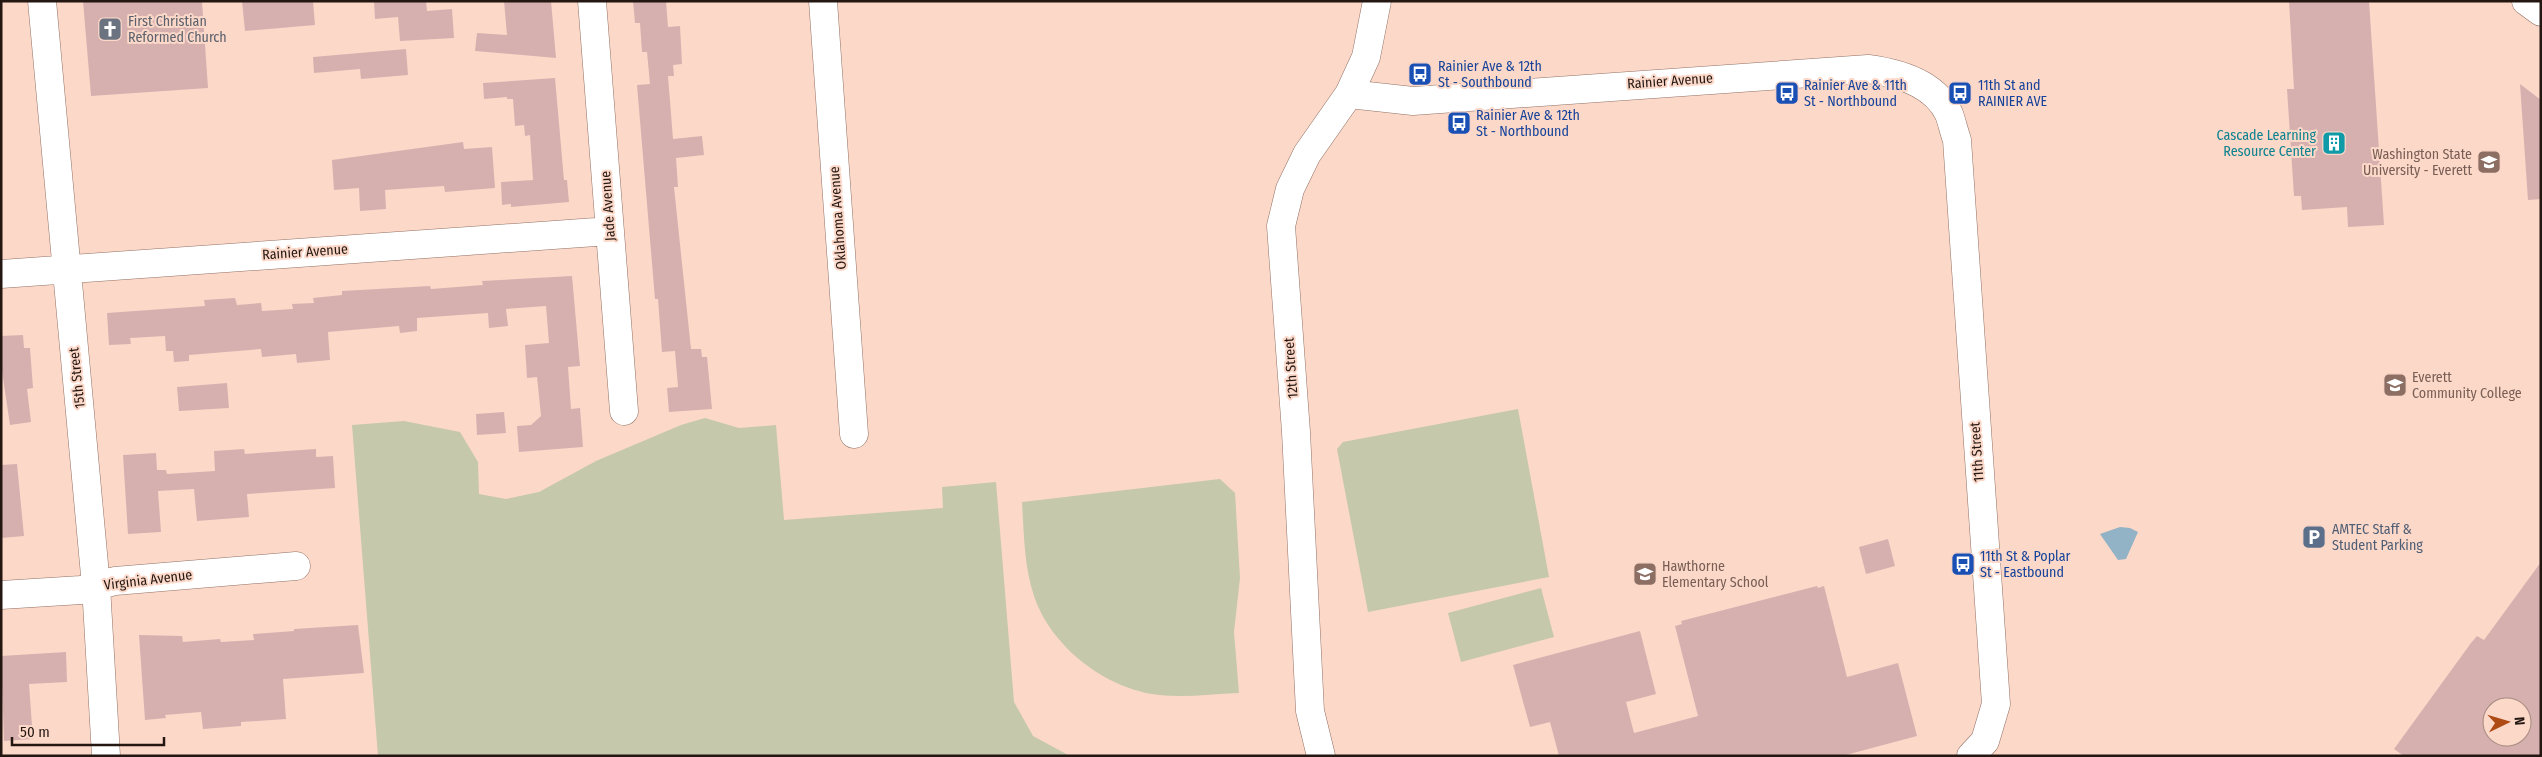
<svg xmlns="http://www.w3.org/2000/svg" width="2542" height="757" viewBox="0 0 2542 757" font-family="'Fira Sans Condensed',sans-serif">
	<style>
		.green { fill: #c5c8ab }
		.water { fill: #92b2c5 }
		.building { fill: #d6b0af; fill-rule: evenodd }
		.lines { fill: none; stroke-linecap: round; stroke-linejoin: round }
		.minor-casing { stroke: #917164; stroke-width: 29 }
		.major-casing { stroke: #917164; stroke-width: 29 }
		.minor { stroke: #fff; stroke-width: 28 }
		.major { stroke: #fff; stroke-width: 28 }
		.labels { text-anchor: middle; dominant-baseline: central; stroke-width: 4; stroke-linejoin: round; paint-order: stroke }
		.worship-label { font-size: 14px; fill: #5b616d; stroke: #fcd8c9; text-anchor: start }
		.transit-label { font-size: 14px; fill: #164399; stroke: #fcd8c9; text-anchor: start }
		.street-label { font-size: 14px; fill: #241712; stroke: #fcd8c9 }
		.culture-label { font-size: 14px; fill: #0d838f; stroke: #fcd8c9; text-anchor: end }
		.education-label { font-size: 14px; fill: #785e54; stroke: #fcd8c9; text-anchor: start }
		.service-label { font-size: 14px; fill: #4e5e75; stroke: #fcd8c9; text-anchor: start }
	</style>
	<rect width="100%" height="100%" fill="#fcd8c9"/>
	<path class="green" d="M1518,409L1549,577L1368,612L1337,449L1343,442Z
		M705,418L739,428L776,425L784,520L943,508L942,487L996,482L1014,702L1033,736L1070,756H378L352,425L404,421L460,432L478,462L479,494L506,499L539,492L596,461L681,425Z
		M1220,479L1235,493L1240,578L1234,632L1239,693C1212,694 1185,698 1159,695C1106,689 1051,647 1034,596C1024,566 1024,534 1022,502Z
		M1541,588L1554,637L1461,662L1448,613Z"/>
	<path class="water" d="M2120,527L2130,528L2138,532L2126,559L2118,560L2100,534Z"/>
	<path class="building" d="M83,1H202L208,88L91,96Z
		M242,1H313L315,25L245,31Z
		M374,1H426L427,11L452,9L454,38L400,41L398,17L375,19Z
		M504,1H551L556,58L475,51L477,33L507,35Z
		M633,1H666L668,27L680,26L682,64L673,65L674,76H668L673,139L702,136L704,155L676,158L678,187H674L691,349H701L702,357H707L712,409L669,412L667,388L678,387L675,351L662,352L658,299H655L637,85L650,84L647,52H642L640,23H635Z
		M2289,1H2369L2384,225L2348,227L2347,207L2302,210L2301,196H2294L2287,89H2294Z
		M406,49L408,75L361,79L360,69L314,73L313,57Z
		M555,78L564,180H567L569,202L511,207V204L502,205L501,182L533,180L530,135L525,136L524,125L515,126L513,99H507V97L484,99L483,83Z
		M2520,84L2541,100V199L2528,200Z
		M463,142L464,149L492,147L495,188L445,192L444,186L385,190L386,209L360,211L359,188L334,190L332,160Z
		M572,276L580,366L568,367L571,409L580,408L583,447L519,452L517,426L531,425L541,416L537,377L527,378L525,345L549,343L546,306L506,309L508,326L489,328L488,313L417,318V331L400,333L399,326L328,332L330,360L297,363L296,354L262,357L261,349L189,355V361L174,362L173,351H166L165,336L130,338L131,344L109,345L107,313L205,306L204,300L235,298L237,305L261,303L262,311L293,309L292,304L314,303L313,298L342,295V291L430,286L431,289L483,285L482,281Z
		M23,335L24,348H30L33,388L27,389L31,422L10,425L1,364V336Z
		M227,383L229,408L179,411L177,387Z
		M504,412L506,433L477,435L476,414Z
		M244,449L245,454L316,449V457L333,456L335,488L247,494L249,517L197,521L194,489L158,491L161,532L128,534L123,455L156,453L157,470H166L167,474L215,471L214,451Z
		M17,464L24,536L1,538V465Z
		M1888,539L1895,566L1866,574L1859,547Z
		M2541,562V756H2404L2394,749L2471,643L2477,636L2484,640ZM2492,707H2522V737H2492Z
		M1817,586L1818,588L1824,586L1847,677L1898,663L1917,736L1842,756H1559L1550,722L1530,727L1513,665L1640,631L1656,694L1626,702L1634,733L1698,716L1675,626L1682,624L1681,621Z
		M358,625L364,673L283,679L286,719L241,722V726L203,729L201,712L165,715L166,718L145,720L139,635L182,636L183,642L220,639L221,642L254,640L253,634L294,631V629Z
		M66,652L67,682L29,684L33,739L4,741L1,656Z"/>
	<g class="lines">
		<g class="minor-casing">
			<path id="minor" d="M42,1L96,586L106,756
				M592,1L624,411
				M823,1L854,434
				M1349,94L1413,101L1868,69C1899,73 1935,83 1949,114C1952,122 1954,132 1957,140L1996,704L1985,741L1971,756
				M1,274L610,231
				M1,595L81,590L115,581L296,566
				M1321,756L1310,711L1296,432L1281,226L1290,189L1307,154L1349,94L1366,57L1377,1"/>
		</g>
		<g class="major-casing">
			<path id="major" d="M2526,1L2541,12"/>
		</g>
		<use href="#minor" class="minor"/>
		<use href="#major" class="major"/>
	</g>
	<defs>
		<g id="church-square" transform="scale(1.25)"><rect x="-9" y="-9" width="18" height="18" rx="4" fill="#6b7280" stroke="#fcd8c9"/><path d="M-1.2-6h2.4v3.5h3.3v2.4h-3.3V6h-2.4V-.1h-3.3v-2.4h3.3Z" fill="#fff"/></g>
		<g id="bus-square" transform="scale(1.25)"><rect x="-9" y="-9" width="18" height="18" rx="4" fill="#1a4fb4" stroke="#fcd8c9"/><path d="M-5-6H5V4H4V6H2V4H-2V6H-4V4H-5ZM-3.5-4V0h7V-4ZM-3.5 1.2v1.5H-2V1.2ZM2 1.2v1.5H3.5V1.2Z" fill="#fff"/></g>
		<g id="building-square" transform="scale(1.25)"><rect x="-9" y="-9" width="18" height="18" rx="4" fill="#0f9aa8" stroke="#fcd8c9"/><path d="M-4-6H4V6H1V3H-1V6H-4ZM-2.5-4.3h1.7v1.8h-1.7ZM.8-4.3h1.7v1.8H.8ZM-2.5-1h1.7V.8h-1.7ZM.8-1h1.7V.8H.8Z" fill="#fff"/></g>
		<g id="university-square" transform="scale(1.25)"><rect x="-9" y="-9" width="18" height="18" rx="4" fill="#8d6e63" stroke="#fcd8c9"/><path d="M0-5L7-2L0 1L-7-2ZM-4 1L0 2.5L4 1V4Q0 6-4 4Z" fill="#fff"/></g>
		<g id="parking-square" transform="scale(1.25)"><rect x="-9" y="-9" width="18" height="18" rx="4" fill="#5c6f8a" stroke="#fcd8c9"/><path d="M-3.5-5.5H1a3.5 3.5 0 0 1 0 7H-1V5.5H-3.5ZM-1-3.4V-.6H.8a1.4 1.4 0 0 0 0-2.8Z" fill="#fff"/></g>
		<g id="school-square" transform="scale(1.25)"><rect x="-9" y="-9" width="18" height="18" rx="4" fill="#8d6e63" stroke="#fcd8c9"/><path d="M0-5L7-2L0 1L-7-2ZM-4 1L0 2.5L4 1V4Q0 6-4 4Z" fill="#fff"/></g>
	</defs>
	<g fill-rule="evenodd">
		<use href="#church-square" x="110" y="29"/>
		<use href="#bus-square" x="1420" y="74"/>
		<use href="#bus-square" x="1787" y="93"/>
		<use href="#bus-square" x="1960" y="93"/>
		<use href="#bus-square" x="1459" y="123"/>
		<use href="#building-square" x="2334" y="143"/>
		<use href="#university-square" x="2489" y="162"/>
		<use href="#university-square" x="2395" y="385"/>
		<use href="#parking-square" x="2314" y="537"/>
		<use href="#bus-square" x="1963" y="564"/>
		<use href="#school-square" x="1645" y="574"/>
	</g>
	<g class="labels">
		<g class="worship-label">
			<text x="128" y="21">First Christian<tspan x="128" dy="16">Reformed Church</tspan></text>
		</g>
		<g class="transit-label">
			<text x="1438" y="66">Rainier Ave &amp; 12th<tspan x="1438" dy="16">St - Southbound</tspan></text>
			<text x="1804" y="85">Rainier Ave &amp; 11th<tspan x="1804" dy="16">St - Northbound</tspan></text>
			<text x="1978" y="85">11th St and<tspan x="1978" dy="16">RAINIER AVE</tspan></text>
			<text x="1476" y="115">Rainier Ave &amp; 12th<tspan x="1476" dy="16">St - Northbound</tspan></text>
			<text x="1980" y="556">11th St &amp; Poplar<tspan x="1980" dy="16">St - Eastbound</tspan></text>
		</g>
		<g class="street-label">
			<text transform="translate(1670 81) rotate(-4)">Rainier Avenue</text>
			<text transform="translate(608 206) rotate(-94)">Jade Avenue</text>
			<text transform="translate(838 218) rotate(-94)">Oklahoma Avenue</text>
			<text transform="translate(305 252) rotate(-4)">Rainier Avenue</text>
			<text transform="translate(1291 368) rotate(-94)">12th Street</text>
			<text transform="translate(77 378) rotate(-96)">15th Street</text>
			<text transform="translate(1977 452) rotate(-94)">11th Street</text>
			<text transform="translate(148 580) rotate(-7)">Virginia Avenue</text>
		</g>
		<g class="culture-label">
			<text x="2316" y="135">Cascade Learning<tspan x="2316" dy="16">Resource Center</tspan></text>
		</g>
		<g class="education-label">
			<text x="2472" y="154" text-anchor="end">Washington State<tspan x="2472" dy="16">University - Everett</tspan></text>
			<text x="2412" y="377">Everett<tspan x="2412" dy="16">Community College</tspan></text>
			<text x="1662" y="566">Hawthorne<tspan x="1662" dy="16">Elementary School</tspan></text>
		</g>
		<g class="service-label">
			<text x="2332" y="529">AMTEC Staff &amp;<tspan x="2332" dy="16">Student Parking</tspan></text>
		</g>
	</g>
	<rect width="2542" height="757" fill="none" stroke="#241712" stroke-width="5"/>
	<g transform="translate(2507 722) rotate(85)"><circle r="24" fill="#fcd8c9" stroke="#a68b80"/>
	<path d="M0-4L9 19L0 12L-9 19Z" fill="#ae4b14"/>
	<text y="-8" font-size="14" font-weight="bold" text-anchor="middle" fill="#241712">N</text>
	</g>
	<path d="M12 737v8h152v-8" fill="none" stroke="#241712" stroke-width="2.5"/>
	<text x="20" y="737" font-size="15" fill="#241712" stroke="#fcd8c9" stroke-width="4" paint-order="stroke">50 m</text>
</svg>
